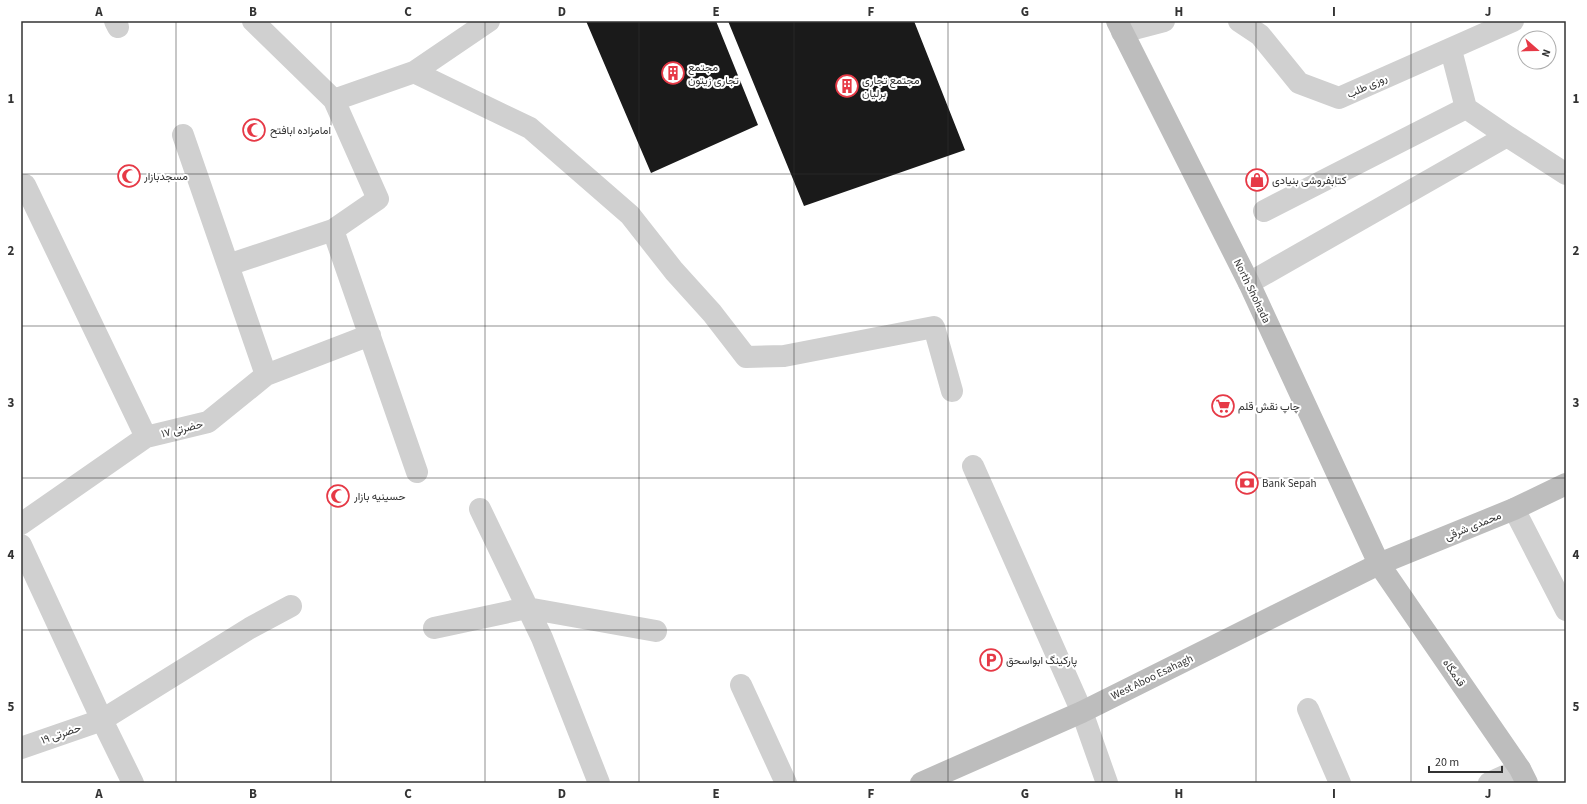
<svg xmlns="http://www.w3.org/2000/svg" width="1587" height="804" viewBox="0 0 1587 804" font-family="'Source Sans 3',Vazirmatn,sans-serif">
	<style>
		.building { fill: #1a1a1a }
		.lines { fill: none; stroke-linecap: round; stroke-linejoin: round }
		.minor { stroke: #d0d0d0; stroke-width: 22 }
		.secondary { stroke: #bdbdbd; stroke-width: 22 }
		.grid { fill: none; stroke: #333; stroke-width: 1; stroke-opacity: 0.55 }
		.labels { text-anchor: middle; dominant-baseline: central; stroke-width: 4; stroke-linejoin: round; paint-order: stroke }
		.poi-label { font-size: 11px; fill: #333; stroke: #fff; text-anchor: start }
		.street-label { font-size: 11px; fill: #333; stroke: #fff }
		.neatline { fill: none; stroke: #333; stroke-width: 1.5 }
		.grid-label { font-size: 13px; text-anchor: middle; font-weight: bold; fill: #333 }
	</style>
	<rect width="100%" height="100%" fill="#fff"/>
	<path class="building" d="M586,21H716L758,125L651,173Z
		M728,21H914L965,150L804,206Z"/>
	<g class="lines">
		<path class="minor" d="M115,21L118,27
			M253,21L334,100L378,199L333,230L417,472
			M1239,21L1260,35L1299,83L1339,98L1513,21
			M1122,32L1164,21
			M1451,50L1466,108L1507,136
			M414,72L530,128L630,215L674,271L712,313L746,357L784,356L934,327L952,391
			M334,100L414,72L489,21
			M183,135L266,375
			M21,186L25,185L146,437
			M1264,211L1466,108
			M228,265L333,230
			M1249,283L1507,136L1566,174
			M973,466L1082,712L1107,783
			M480,509L542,638L599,783
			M1514,509L1566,610
			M21,524L146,437L208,422L266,375L370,335
			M21,545L102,720L133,783
			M434,628L527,608L656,631
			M741,685L786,783
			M1308,709L1340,783
			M21,748L102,720L250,628L291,606
			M1489,783L1520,769"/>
		<path class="secondary" d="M1117,21L1249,283L1379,564L1520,769L1527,783
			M921,783L1082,712L1379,564L1514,509L1566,484"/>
	</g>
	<path class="grid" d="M176,21V783M331,21V783M485,21V783M639,21V783M794,21V783M948,21V783M1102,21V783M1256,21V783M1411,21V783M21,174H1566M21,326H1566M21,478H1566M21,630H1566"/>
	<defs>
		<g id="building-ring" transform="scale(1.15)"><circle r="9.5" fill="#fff" stroke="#e63946" stroke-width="1.5"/><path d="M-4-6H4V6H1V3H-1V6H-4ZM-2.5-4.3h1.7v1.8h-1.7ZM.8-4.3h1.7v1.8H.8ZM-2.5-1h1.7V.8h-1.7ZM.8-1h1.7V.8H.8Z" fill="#e63946"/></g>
		<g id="mosque-ring" transform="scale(1.15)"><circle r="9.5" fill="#fff" stroke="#e63946" stroke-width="1.5"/><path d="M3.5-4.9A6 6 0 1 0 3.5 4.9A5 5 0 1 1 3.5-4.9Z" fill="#e63946"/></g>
		<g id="shop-ring" transform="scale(1.15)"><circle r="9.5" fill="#fff" stroke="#e63946" stroke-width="1.5"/><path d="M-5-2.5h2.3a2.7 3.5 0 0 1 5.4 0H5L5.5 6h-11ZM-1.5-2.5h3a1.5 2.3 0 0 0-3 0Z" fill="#e63946"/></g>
		<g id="supermarket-ring" transform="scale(1.15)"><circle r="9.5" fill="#fff" stroke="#e63946" stroke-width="1.5"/><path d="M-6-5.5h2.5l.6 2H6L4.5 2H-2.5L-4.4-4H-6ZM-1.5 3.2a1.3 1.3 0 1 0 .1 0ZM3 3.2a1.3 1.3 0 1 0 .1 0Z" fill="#e63946"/></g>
		<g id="bank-ring" transform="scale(1.15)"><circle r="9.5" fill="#fff" stroke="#e63946" stroke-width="1.5"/><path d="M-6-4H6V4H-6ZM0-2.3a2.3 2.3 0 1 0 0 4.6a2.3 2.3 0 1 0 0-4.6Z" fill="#e63946"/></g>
		<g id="parking-ring" transform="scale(1.15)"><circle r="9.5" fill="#fff" stroke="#e63946" stroke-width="1.5"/><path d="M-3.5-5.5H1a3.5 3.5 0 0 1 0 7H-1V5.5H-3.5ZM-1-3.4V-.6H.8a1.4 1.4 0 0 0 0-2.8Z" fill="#e63946"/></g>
	</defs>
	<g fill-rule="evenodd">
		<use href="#building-ring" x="673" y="73"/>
		<use href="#building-ring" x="847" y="86"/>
		<use href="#mosque-ring" x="254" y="130"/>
		<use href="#mosque-ring" x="129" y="176"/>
		<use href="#shop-ring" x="1257" y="180"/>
		<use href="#supermarket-ring" x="1223" y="406"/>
		<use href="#bank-ring" x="1247" y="483"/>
		<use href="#mosque-ring" x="338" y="496"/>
		<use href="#parking-ring" x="991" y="660"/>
	</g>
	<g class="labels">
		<g class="poi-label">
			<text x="688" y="67">مجتمع<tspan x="688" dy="13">تجاری زیتون</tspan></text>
			<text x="862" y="80">مجتمع تجاری<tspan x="862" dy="13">برلیان</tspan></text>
			<text x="270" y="130">امامزاده ابافتح</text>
			<text x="144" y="176">مسجدبازار</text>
			<text x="1272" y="180">کتابفروشی بنیادی</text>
			<text x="1238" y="406">چاپ نقش قلم</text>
			<text x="1262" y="483">Bank Sepah</text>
			<text x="354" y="496">حسینیه بازار</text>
			<text x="1006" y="660">پارکینگ ابواسحق</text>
		</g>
		<g class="street-label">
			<text transform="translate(1367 86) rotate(-25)">روزی طلب</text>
			<text transform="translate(1252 291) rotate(64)">North Shohada</text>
			<text transform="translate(182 429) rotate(-14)">حضرتی ۱۷</text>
			<text transform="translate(1473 526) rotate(-22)">محمدی شرقی</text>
			<text transform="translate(1454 673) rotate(56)">قدمگاه</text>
			<text transform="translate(1152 677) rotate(-26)">West Aboo Esahagh</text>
			<text transform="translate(61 734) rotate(-19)">حضرتی ۱۹</text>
		</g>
	</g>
	<rect width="1587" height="804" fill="none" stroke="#ffffff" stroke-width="44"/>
	<g transform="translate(1537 50) rotate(110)"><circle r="19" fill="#ffffff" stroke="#adadad"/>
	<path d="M0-3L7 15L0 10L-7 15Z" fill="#e63946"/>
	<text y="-6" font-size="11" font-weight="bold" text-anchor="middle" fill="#333333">N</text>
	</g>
	<path d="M1429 766v6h73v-6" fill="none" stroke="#333333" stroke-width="2"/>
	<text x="1435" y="766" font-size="12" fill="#333333" stroke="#ffffff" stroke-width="3" paint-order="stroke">20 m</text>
	<rect x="22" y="22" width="1543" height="760" class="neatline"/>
	<g class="grid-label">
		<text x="99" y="16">A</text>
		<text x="253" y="16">B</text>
		<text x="408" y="16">C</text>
		<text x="562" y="16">D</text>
		<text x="716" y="16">E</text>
		<text x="871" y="16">F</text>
		<text x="1025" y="16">G</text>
		<text x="1179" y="16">H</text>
		<text x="1334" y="16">I</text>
		<text x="1488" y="16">J</text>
		<text x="11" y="103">1</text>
		<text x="1576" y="103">1</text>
		<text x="11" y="255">2</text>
		<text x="1576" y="255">2</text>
		<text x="11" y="407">3</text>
		<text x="1576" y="407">3</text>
		<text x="11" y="559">4</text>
		<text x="1576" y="559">4</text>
		<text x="11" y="711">5</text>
		<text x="1576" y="711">5</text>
		<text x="99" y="798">A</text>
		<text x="253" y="798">B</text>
		<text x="408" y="798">C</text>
		<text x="562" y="798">D</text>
		<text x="716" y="798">E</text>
		<text x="871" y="798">F</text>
		<text x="1025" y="798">G</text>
		<text x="1179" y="798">H</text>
		<text x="1334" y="798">I</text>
		<text x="1488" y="798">J</text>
	</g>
</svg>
